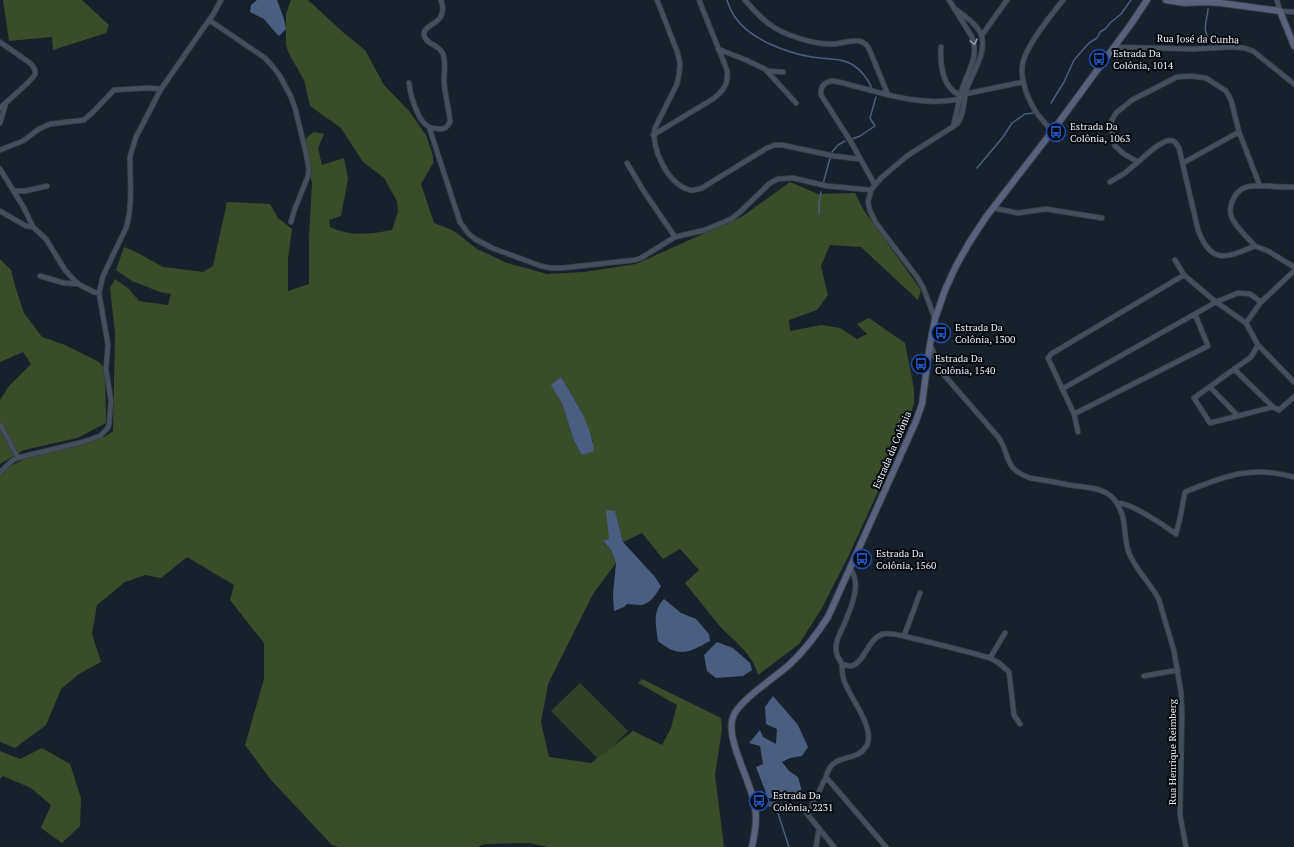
<svg xmlns="http://www.w3.org/2000/svg" width="1294" height="847" viewBox="0 0 1294 847" font-family="'PT Serif',serif">
	<style>
		.green { fill: #324027 }
		.forest { fill: #3a4d2a; fill-rule: evenodd }
		.water { fill: #4b5e81 }
		.lines { fill: none; stroke-linecap: round; stroke-linejoin: round }
		.stream { stroke: #4b5e81; stroke-width: 1.5 }
		.minor-casing { stroke: #353c45; stroke-width: 6 }
		.secondary-casing { stroke: #353c45; stroke-width: 8 }
		.minor { stroke: #434f5a; stroke-width: 4.5 }
		.secondary { stroke: #5a617c; stroke-width: 6 }
		.oneway { stroke: #8d97a0 }
		.labels { text-anchor: middle; dominant-baseline: central; stroke-width: 4; stroke-linejoin: round; paint-order: stroke }
		.street-label { font-size: 10px; fill: #e8eef5; stroke: #060a0f }
		.poi-label { font-size: 10px; fill: #e8eef5; stroke: #060a0f; text-anchor: start }
	</style>
	<rect width="100%" height="100%" fill="#17212b"/>
	<path class="green" d="M580,683L628,731L599,760L551,711Z"/>
	<path class="forest" d="M3,0H82L109,25L106,33L53,50L52,37L9,41Z
		M291,0H308L345,34L365,50L384,85L409,111L426,135L433,156V163L421,184L434,223L454,231L477,249L507,263L547,274L584,272L636,264L743,216L790,182L818,194L855,193L863,209L921,290L918,300L861,247L830,245L821,266L828,295L817,310L789,320L790,331L821,325L840,328L857,339L867,334L857,324L869,318L905,343L914,389V404L897,450L849,555L822,608L799,644L758,675C753,653 732,640 718,624C707,610 696,597 685,583L699,570L680,549L663,559L642,533L623,542L615,512L609,539L603,542L611,550L616,563L593,594L548,684L541,722L549,757L591,763L633,731L662,745L671,728L677,705L638,683L642,679L721,718L722,729L715,775L724,847H548L529,843L485,844L477,847H340L332,845L271,780L245,745L264,679V643L230,600L234,585L187,557L161,578L145,575L125,582L97,605L92,634L101,662L79,674L61,689L46,725L15,748L0,742V475L9,467L28,457L104,437L113,431L115,333L110,288L115,279L128,288L139,301L168,305L171,294L160,292L132,281L116,270L124,247L136,252L163,267L203,272L213,266L227,202L270,204L278,218L292,229L288,259V291L309,284V237L312,183L307,159L306,138L314,132L324,134L318,148L322,165L344,158L348,179L341,216L329,220L330,227C352,237 369,234 392,230L398,212L397,201L384,178L363,162L341,128L310,106L304,80L289,54L286,45V14ZM561,377L578,405L593,441L582,455L574,441L562,403Z
		M0,259L11,270L15,286L24,313L42,337L65,345L99,362L105,368L106,423L77,438L24,450L0,464V400L9,386L31,364L23,352L0,362Z
		M42,748L70,764L81,798L80,826L62,843L41,828L51,805L31,788L3,776L0,779V751L20,759Z"/>
	<path class="water" d="M257,0H277L284,19L286,29L279,36L274,31L264,19L250,12L251,5Z
		M561,377C574,398 592,426 594,451L582,455L574,441L562,403L551,385Z
		M606,510L615,511L623,542L655,577L661,586C657,593 650,605 640,605C636,605 631,604 627,604L624,607L614,611L613,594L616,563L611,550L603,541L609,539Z
		M664,599L681,613L696,619L709,634L710,641C688,653 679,658 658,641C656,626 652,611 664,599Z
		M717,642L733,648L750,663L752,670L743,676L716,678L707,671L704,655Z
		M773,696L798,725L808,747L802,756L790,758L782,762L789,771L798,777L802,792L797,799L768,798L756,767L763,764L760,746L749,743L760,730L763,737L776,744L777,729L766,724L765,707Z"/>
	<g class="lines">
		<path class="stream" d="M727,0C729,6 731,12 735,17C749,39 787,53 812,57C825,59 842,58 853,65C861,70 869,80 872,89
			M1208,9C1207,22 1201,30 1211,42L1217,43L1220,45
			M1051,103L1064,82L1074,60L1089,43L1097,38L1100,32L1105,29L1110,23L1121,14L1131,0
			M852,139L860,136L875,126L870,118L876,97
			M832,152L838,145L845,141
			M977,168L1003,137L1012,123L1025,114L1034,113
			M823,184L830,158
			M819,214V203L821,192
			M773,798L789,847"/>
		<g class="minor-casing">
			<path id="minor" d="M657,0L677,51L680,63L679,75L677,84L655,128C650,148 669,186 690,190C695,191 698,189 702,188L767,148L775,145H782L834,156L859,159
				M745,0C757,14 769,27 787,34C802,40 819,45 835,44C843,43 851,40 859,41C865,42 868,46 870,51L888,95
				M949,0L972,37C980,57 966,74 961,93C958,104 956,116 953,127
				M1277,0L1280,11L1294,12
				M209,20L265,58L274,68L280,76L291,97L295,108L306,153L309,170L308,176L294,211L291,222
				M982,35L1007,0
				M0,42L30,63C33,66 36,69 35,74C33,80 6,102 0,108
				M941,47C940,63 942,88 960,95
				M1114,47L1192,49L1233,47L1244,48L1253,51L1294,84
				M718,49L746,60L765,69L796,103
				M768,71L783,72
				M409,83C410,94 417,117 425,124C429,128 436,129 441,129C446,129 448,126 450,122C449,108 445,95 444,82C444,73 446,62 443,54C440,45 425,44 424,35C422,23 450,25 441,0
				M965,94L1023,82
				M0,123L6,103
				M429,127L460,222L468,233L475,239L492,248L541,266L550,268H562L635,260L641,258L675,237L705,230L731,219L740,212L770,183L778,179L793,178L827,186L871,190
				M1052,131C1047,125 1041,119 1036,112C1028,100 1019,77 1023,62C1028,43 1050,17 1063,0
				M653,135L713,99C723,91 729,84 727,70L699,0
				M0,150L23,141L39,129L50,124L84,120L93,112L114,90L147,88L161,89
				M627,163L643,190L675,237
				M1183,163L1239,132
				M0,169L24,208L33,227L46,239L65,270L74,280L80,285L94,292L99,293
				M1110,182L1125,173L1138,162
				M875,185L851,142L821,95C820,86 825,81 834,81C875,90 916,108 960,99
				M14,191H25L47,186
				M993,208L1018,213L1046,209L1102,218
				M0,211L26,226L33,227
				M1255,246C1226,258 1211,265 1198,230L1179,148C1177,145 1176,142 1173,141C1164,137 1145,156 1138,162L1124,154L1115,146L1111,128L1112,120L1116,113L1132,100L1177,77L1191,76L1206,78L1226,91L1231,100L1239,132L1260,186
				M1255,246C1248,238 1238,229 1233,220C1229,213 1230,208 1232,202C1239,183 1253,186 1269,186C1277,187 1286,187 1294,187
				M1255,246L1268,251L1294,267
				M1184,275L1216,302L1246,323L1258,345
				M40,276L64,283L78,284
				M935,319L923,287L917,277L876,223L870,211L868,202L871,190L881,178L907,156L957,124C965,114 963,100 967,88C973,72 989,49 980,32C975,22 963,15 955,9
				M1246,323L1261,302L1294,271
				M930,344L940,368L945,376L999,438C1011,457 1003,468 1030,478C1043,480 1056,482 1069,485C1082,487 1097,487 1108,494C1115,498 1119,506 1122,514C1126,527 1124,540 1129,553C1136,571 1151,583 1159,600L1174,651L1181,692L1182,714L1180,815L1186,847
				M1234,369L1273,407
				M1294,382L1258,345L1251,357L1194,398L1210,423L1273,407L1279,410L1294,397
				M1210,387L1238,416
				M1062,389L1216,302L1238,293L1250,294L1261,302
				M1074,414L1208,346L1195,314
				M0,424L18,458
				M1078,432L1074,414L1048,358L1051,354L1184,275L1175,260
				M0,472L13,460L21,457L83,442L100,436L107,429L109,425L111,401L106,369L108,345L99,293L103,276L126,228C133,205 130,181 130,157L132,150L136,137L161,89L214,13L221,0
				M1117,503C1130,502 1165,526 1176,534L1180,518L1185,492C1225,476 1251,465 1294,477
				M850,568C863,585 850,609 843,627C840,633 836,640 836,647C835,654 839,659 842,664C845,665 848,666 851,666C864,664 868,638 883,634C893,632 906,637 916,639C941,645 966,651 990,658L999,663L1009,672L1014,715L1020,724
				M904,636L920,593
				M990,658L1005,633
				M842,664C842,671 842,677 845,683C851,699 875,728 867,745C857,764 832,751 826,777L886,847
				M1144,676L1178,670
				M754,801L804,810L834,847
				M808,814L826,777
				M816,847L819,828"/>
		</g>
		<g class="secondary-casing">
			<path id="secondary" d="M1166,0L1185,3L1205,2L1221,3L1280,11L1294,46
				M752,847C755,832 758,817 754,802C750,780 725,738 733,717C739,700 775,678 790,664C805,650 817,634 828,617L916,421L922,404L930,344L935,319L945,290L956,266L969,243L986,217L1054,129L1131,24L1147,0"/>
		</g>
		<use href="#minor" class="minor"/>
		<use href="#secondary" class="secondary"/>
	</g>
	<defs><path id="oneway-chevron" d="M-2-3.5L2.5 0L-2 3.5" fill="none" stroke-width="1.6" stroke-linecap="round" stroke-linejoin="round"/></defs>
	<use class="oneway" href="#oneway-chevron" transform="translate(974 42) rotate(75)"/>
	<defs>
		<g id="bus-ring" transform="scale(1)"><circle r="9.5" fill="#060a0f" stroke="#1a4fb4" stroke-width="1.5"/><path d="M-5-6H5V4H4V6H2V4H-2V6H-4V4H-5ZM-3.5-4V0h7V-4ZM-3.5 1.2v1.5H-2V1.2ZM2 1.2v1.5H3.5V1.2Z" fill="#1a4fb4"/></g>
	</defs>
	<g fill-rule="evenodd">
		<use href="#bus-ring" x="1099" y="59"/>
		<use href="#bus-ring" x="1056" y="132"/>
		<use href="#bus-ring" x="941" y="333"/>
		<use href="#bus-ring" x="921" y="364"/>
		<use href="#bus-ring" x="862" y="559"/>
		<use href="#bus-ring" x="759" y="801"/>
	</g>
	<g class="labels">
		<g class="street-label">
			<text transform="translate(1198 39) rotate(1)">Rua José da Cunha</text>
			<text transform="translate(892 450) rotate(-67)">Estrada da Colônia</text>
			<text transform="translate(1172 752) rotate(-90)">Rua Henrique Reimberg</text>
		</g>
		<g class="poi-label">
			<text x="1113" y="53">Estrada Da<tspan x="1113" dy="12">Colônia, 1014</tspan></text>
			<text x="1070" y="126">Estrada Da<tspan x="1070" dy="12">Colônia, 1063</tspan></text>
			<text x="955" y="327">Estrada Da<tspan x="955" dy="12">Colônia, 1300</tspan></text>
			<text x="935" y="358">Estrada Da<tspan x="935" dy="12">Colônia, 1540</tspan></text>
			<text x="876" y="553">Estrada Da<tspan x="876" dy="12">Colônia, 1560</tspan></text>
			<text x="773" y="795">Estrada Da<tspan x="773" dy="12">Colônia, 2231</tspan></text>
		</g>
	</g>
</svg>
